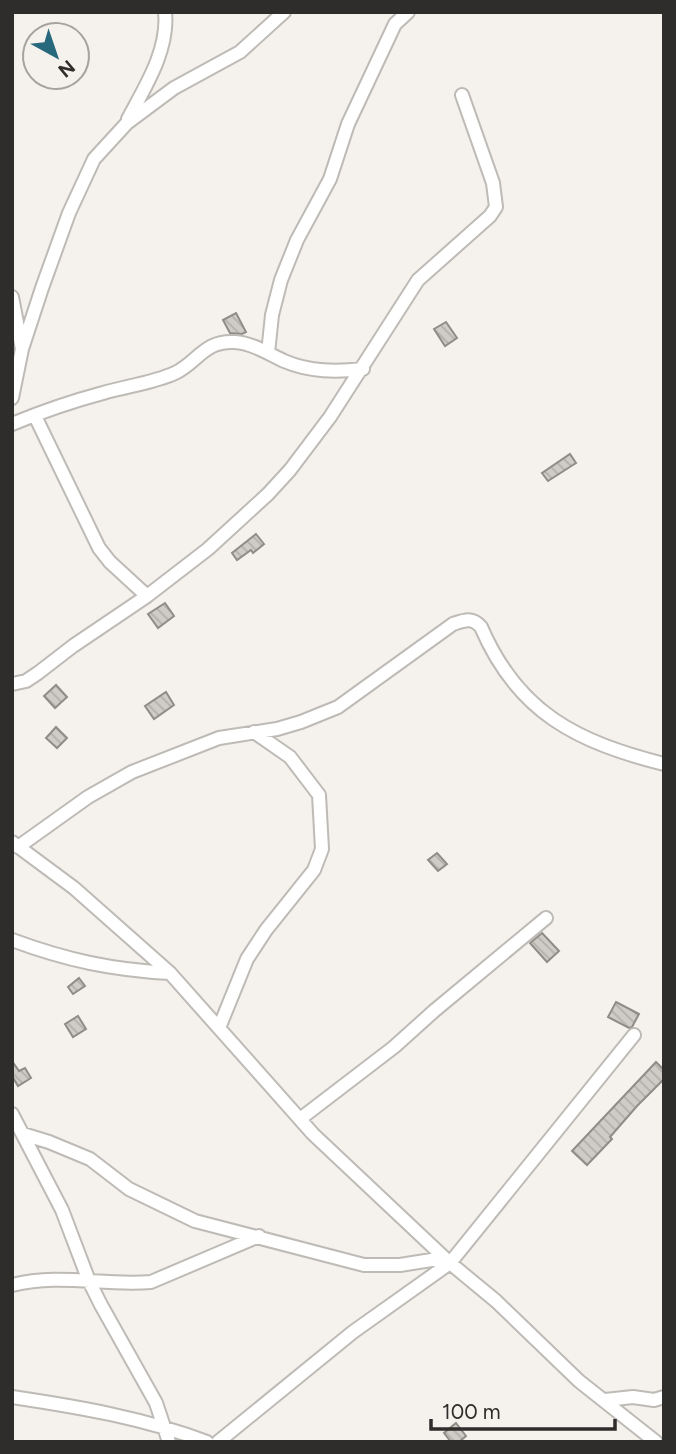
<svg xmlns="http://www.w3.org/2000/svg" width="676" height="1454" viewBox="0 0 676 1454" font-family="Figtree,sans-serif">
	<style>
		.building { fill: url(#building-back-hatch); stroke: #908d88; stroke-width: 2 }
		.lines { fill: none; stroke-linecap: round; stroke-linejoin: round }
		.minor-casing { stroke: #bebbb6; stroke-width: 16 }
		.minor { stroke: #fff; stroke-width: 12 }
	</style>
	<defs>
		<pattern id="building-back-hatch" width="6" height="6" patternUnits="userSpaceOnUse" patternTransform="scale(1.75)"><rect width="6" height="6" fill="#cfccc7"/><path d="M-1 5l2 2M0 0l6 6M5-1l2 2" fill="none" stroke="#b2b0ab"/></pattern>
	</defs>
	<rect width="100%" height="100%" fill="#f5f1ec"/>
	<path class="building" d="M236,313L246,332L242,334L230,333L223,320Z
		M446,322L457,338L445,346L434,329Z
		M570,454L576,463L548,481L542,473Z
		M256,534L264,544L253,553L251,550L237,560L232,553Z
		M165,603L174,616L158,628L148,614Z
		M56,685L67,697L55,708L44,696Z
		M166,692L174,705L154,719L145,706Z
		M56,727L67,738L57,748L46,738Z
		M437,853L447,864L438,871L428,860Z
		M542,933L559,951L547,962L530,943Z
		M79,978L85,986L73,994L68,987Z
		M616,1002L639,1014L632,1027L629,1028L608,1017Z
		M78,1016L86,1029L73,1037L65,1024Z
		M12,1061L19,1071L25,1068L31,1078L18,1086L12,1076Z
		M656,1062L664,1070V1079L637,1106L610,1137L612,1139L587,1165L572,1151Z
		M456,1423L466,1436L459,1442H451L444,1433Z"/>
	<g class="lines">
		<g class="minor-casing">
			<path id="minor" d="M128,119C145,87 169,50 165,12
				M12,297L22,349
				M268,353L272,315L281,280L297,240L330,179L348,124L395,24L408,12
				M12,398L22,349L42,288L69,213L94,159L127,123L174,88L240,52L284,12
				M35,416L99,548L110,562L147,596
				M12,424C41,412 73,401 103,393C127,386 153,383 175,373C198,362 204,340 235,342C252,343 269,354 284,361C310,372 336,372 363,369
				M12,684L26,681L38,673L73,646L147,596L208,549L268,494L290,470L330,417L418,280L490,216L496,207L493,183L462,95
				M12,842L74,888L170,973L313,1134L450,1263L496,1301L579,1381L656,1442
				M18,847L88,797L132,772L219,738L277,729L301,722L338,707L453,624C465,620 472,617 481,627C518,713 577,742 664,764
				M12,940C66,960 112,970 170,973
				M219,1028L247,959L266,930L314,870L322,849L319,795L290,757L254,732
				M12,1114L62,1210L89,1281L101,1305L156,1403L169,1442
				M300,1119L394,1047L434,1011L546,918
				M23,1134L49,1142L90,1159L129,1189L195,1221L364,1265H400L444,1258
				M12,1285C61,1273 102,1286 151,1282L259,1236
				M12,1397C79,1407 144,1418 207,1442
				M605,1400L633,1397L654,1400L664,1397
				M218,1442L353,1332L450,1263L634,1035"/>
		</g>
		<use href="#minor" class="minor"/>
	</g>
	<rect width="676" height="1454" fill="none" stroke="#2e2d2b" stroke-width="28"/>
	<g transform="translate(56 56) rotate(140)"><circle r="33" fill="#f5f1ec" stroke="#a5a39f" stroke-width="2"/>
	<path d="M0-5L12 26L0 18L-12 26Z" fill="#28687c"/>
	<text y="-10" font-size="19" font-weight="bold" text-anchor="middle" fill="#2e2d2b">N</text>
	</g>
	<path d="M431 1419v10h184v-10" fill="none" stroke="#2e2d2b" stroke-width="3.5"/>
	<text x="442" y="1419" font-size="21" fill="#2e2d2b" stroke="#f5f1ec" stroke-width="5" paint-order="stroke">100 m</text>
</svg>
